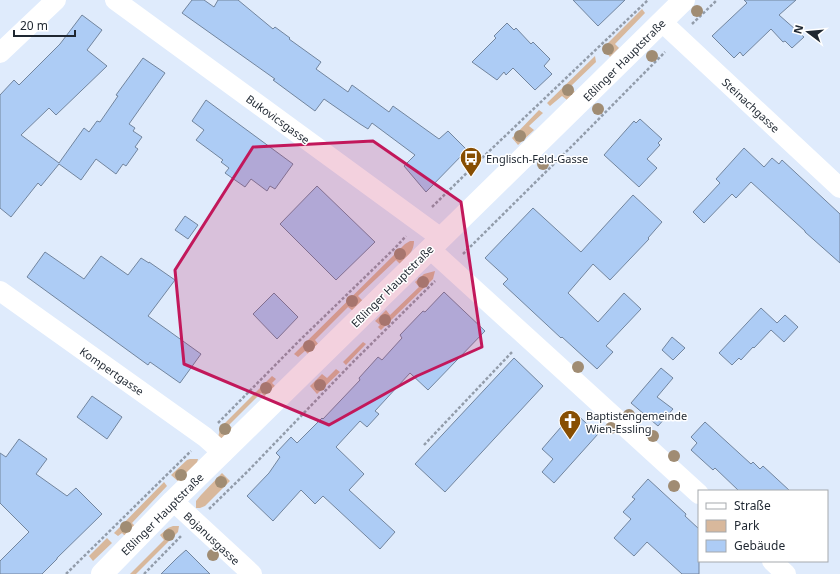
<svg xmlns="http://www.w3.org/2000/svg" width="840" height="574" viewBox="0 0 840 574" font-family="'Noto Sans',sans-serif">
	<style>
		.green { fill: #d8b89c }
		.building { fill: #adccf5; stroke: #72859e }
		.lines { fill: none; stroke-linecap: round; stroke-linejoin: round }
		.path { stroke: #929caa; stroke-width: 2.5; stroke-dasharray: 3 2; stroke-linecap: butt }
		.street { stroke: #fff; stroke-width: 20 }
		.primary { stroke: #fff; stroke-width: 22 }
		.tree { fill: #a08c73 }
		.marked { fill: #c2185b; fill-opacity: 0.2; stroke: #c2185b; stroke-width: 3; stroke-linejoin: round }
		.labels { text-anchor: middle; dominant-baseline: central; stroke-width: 3; stroke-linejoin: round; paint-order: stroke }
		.street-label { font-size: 11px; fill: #1f2731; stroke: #fff }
		.poi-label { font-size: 11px; fill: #1f2731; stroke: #fff; text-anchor: start }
	</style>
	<rect width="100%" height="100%" fill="#dfebfc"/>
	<path class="green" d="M642,9L645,13L615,44L619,48L610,57L606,52L604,47Z
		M595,56L596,62L570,87L575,92L567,100L562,96L550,106L547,103Z
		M539,110L543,113L529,126L534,130L518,145L512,138Z
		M410,241H414C414,252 407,257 400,264L396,260L358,296L363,301L353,311L348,307L315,340L319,345L309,355L305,351L298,357L294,354L405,244Z
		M435,271L433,279L381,330L378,327L380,325L375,321L386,310L390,315L419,287L415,282L424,274Z
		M363,342L366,344L346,365L343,362Z
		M336,369L340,372L317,394L310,386L322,374L327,378Z
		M272,376L276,379L272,383L276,387L266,397L261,393L229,425L234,430L221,439L218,438L220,428Z
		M190,459H198L196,467L180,483L171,475L187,460Z
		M222,473L230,481L205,506L200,508H196V501L201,495Z
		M164,482L167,486L132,523L136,527L126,537L122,533L118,536L114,533Z
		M173,526H179L178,532L136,574H130L164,540L160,535L168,528Z
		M107,538L112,543L93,561L89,556Z"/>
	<path class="building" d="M192,0H204L214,7L218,0H238L273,29L275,27L290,38L289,39L321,62L316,69L348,92L352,85L389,112L393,106L439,139L448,131L467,150L426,192L404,166L415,155L372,123L368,129L360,124L324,99L315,111L273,80L275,79L182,13Z
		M573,0H625L598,26Z
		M744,0H796L779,15L804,37L792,48L785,41L783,42L771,29L743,56L740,52L734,58L712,36L747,3Z
		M82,15L102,30L87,50L107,66L56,115L49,108L21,135L59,163L84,128L89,132L97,121L100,122L118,96L116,95L143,58L165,73L129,124L135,128L133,131L142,137L135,147L138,149L126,166L123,164L116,174L96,159L81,180L59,164L41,186L38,183L11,217L0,208V95L14,80L19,85L60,44Z
		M507,23L514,30L516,28L531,44L533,42L550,59L544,66L552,74L535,90L513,68L506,75L504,72L497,80L472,62L496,38L494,36Z
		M206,100L293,164L275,189L270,186L267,191L251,179L245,187L225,173L229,168L221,162L223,160L196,140L204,130L192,121Z
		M640,119L662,139L658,143L660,145L647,159L657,168L639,187L604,155L634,121L636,123Z
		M744,148L764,167L772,158L779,164L782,160L840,214V263L805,232V231L751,182L736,198L732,194L704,223L693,212L720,183L716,179Z
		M317,186L375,242L336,280L280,224Z
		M633,195L662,222L648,238L649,239L610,280L593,264L568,293L598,322L624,293L641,309L606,346L613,352L597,369L562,337L561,338L503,284L508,279L485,258L533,208L581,252Z
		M185,216L198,225L188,239L175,230Z
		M45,252L84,279L101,256L128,275L141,258L149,263V262L175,280L148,316L201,354L180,383L150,362L148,365L27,277Z
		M444,292L485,331L428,390L410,373L375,411L379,414L367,427L360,421L336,447L364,474L349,490L395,532L380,549L323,496L315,504L301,490L273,521L247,496L269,473L280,457L276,453L291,437L297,443L322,418L323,419L360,380L359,378L378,357L382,360L402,338L400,335L423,311L425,312Z
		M274,293L298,317L277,339L253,314Z
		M761,308L777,323L785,315L798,327L784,342L771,330L754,348L753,347L741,360L739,358L732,365L719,353Z
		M672,337L685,348L673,360L662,350Z
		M514,358L543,386L445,492L415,464Z
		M661,368L673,378L657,397L673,409L658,426L631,403Z
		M92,396L122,417L107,439L77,417Z
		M574,412L598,434L554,483L542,472L553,459L542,449Z
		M705,422L751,464L753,462L760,469L763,466L790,491H739L715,468L713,470L691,450L697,443L691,437Z
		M19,439L47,459L36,474L67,496L76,488L102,514L57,558V559L42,574H0V561L29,532L0,503V453L6,457Z
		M648,479L686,514L685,516L699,529V574H682L647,542L634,556L614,538L631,519L623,512L635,499L632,497Z
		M186,550L210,574H161L177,558Z"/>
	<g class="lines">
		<path class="path" d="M692,24L717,0
			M432,207L482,158L648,0
			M463,254L576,142L665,52
			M218,423L299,341L395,248L406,236
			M424,445L513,351
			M209,509L248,471L353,362L435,281
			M66,574L191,451
			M144,574L181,536"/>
		<path class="street" d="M115,0L441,238
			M662,22L840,188
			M0,53L56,0
			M430,249L699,494
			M0,291L205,437L223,453
			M173,501L252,574
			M772,561L786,574"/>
		<path class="primary" d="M102,574L173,501L684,0"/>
	</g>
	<g class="tree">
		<circle cx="697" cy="11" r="6"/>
		<circle cx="608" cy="49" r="6"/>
		<circle cx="652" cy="56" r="6"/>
		<circle cx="568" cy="90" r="6"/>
		<circle cx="598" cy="109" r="6"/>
		<circle cx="520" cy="136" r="6"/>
		<circle cx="543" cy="164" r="6"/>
		<circle cx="400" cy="254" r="6"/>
		<circle cx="423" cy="282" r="6"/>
		<circle cx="352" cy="301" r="6"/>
		<circle cx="385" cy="320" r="6"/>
		<circle cx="309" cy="346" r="6"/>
		<circle cx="578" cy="367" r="6"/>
		<circle cx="320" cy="385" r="6"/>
		<circle cx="266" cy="388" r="6"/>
		<circle cx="629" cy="415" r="6"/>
		<circle cx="611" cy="428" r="6"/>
		<circle cx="225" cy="429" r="6"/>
		<circle cx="653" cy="436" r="6"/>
		<circle cx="674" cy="456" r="6"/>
		<circle cx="181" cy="475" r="6"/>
		<circle cx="221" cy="482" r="6"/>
		<circle cx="674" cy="486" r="6"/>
		<circle cx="126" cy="527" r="6"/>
		<circle cx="169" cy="535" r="6"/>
		<circle cx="213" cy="555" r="6"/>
	</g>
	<path class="marked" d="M373,141L461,202L482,347L417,376L329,425L184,364L175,270L253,147Z"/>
	<defs>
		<g id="bus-pin" transform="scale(1.15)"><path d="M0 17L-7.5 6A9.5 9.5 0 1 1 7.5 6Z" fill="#874e02" stroke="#fff"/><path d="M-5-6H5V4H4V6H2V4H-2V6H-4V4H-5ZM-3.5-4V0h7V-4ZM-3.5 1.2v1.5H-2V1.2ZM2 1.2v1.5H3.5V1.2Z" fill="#fff"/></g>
		<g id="church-pin" transform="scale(1.15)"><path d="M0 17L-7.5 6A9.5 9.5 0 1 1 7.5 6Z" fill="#874e02" stroke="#fff"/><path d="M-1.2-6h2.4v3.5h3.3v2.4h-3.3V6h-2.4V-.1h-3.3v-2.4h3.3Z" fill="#fff"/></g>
	</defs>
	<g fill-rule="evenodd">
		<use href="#bus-pin" x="471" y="158"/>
		<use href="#church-pin" x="570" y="421"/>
	</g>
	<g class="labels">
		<g class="street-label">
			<text transform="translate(624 60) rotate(-45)">Eßlinger Hauptstraße</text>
			<text transform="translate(751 105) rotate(43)">Steinachgasse</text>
			<text transform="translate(278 119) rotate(36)">Bukovicsgasse</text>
			<text transform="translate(392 286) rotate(-45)">Eßlinger Hauptstraße</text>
			<text transform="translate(112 371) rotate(35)">Kompertgasse</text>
			<text transform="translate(162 514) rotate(-45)">Eßlinger Hauptstraße</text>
			<text transform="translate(212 538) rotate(43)">Bojanusgasse</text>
		</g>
		<g class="poi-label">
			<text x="486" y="158">Englisch-Feld-Gasse</text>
			<text x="586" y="415">Baptistengemeinde<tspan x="586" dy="13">Wien-Essling</tspan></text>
		</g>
	</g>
	<rect x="698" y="490" width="130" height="72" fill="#ffffff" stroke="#a5a9ad"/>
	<rect x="706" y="503" width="20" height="6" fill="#ffffff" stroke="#a5a9ad"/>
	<text x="734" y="510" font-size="12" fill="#1f2731">Straße</text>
	<rect x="706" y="520" width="20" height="12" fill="#d8b89c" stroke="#a5a9ad"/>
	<text x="734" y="530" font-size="12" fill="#1f2731">Park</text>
	<rect x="706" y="540" width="20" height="12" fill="#adccf5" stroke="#a5a9ad"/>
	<text x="734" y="550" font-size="12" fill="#1f2731">Gebäude</text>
	<g transform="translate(808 32) rotate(286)" stroke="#ffffff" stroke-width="3" paint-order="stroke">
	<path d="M0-3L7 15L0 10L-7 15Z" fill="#1f2731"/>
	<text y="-6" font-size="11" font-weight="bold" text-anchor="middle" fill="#1f2731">N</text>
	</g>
	<path d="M14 30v6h61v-6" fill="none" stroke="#1f2731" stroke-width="2"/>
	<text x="20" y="30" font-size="12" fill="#1f2731" stroke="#ffffff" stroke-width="3" paint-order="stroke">20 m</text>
</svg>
